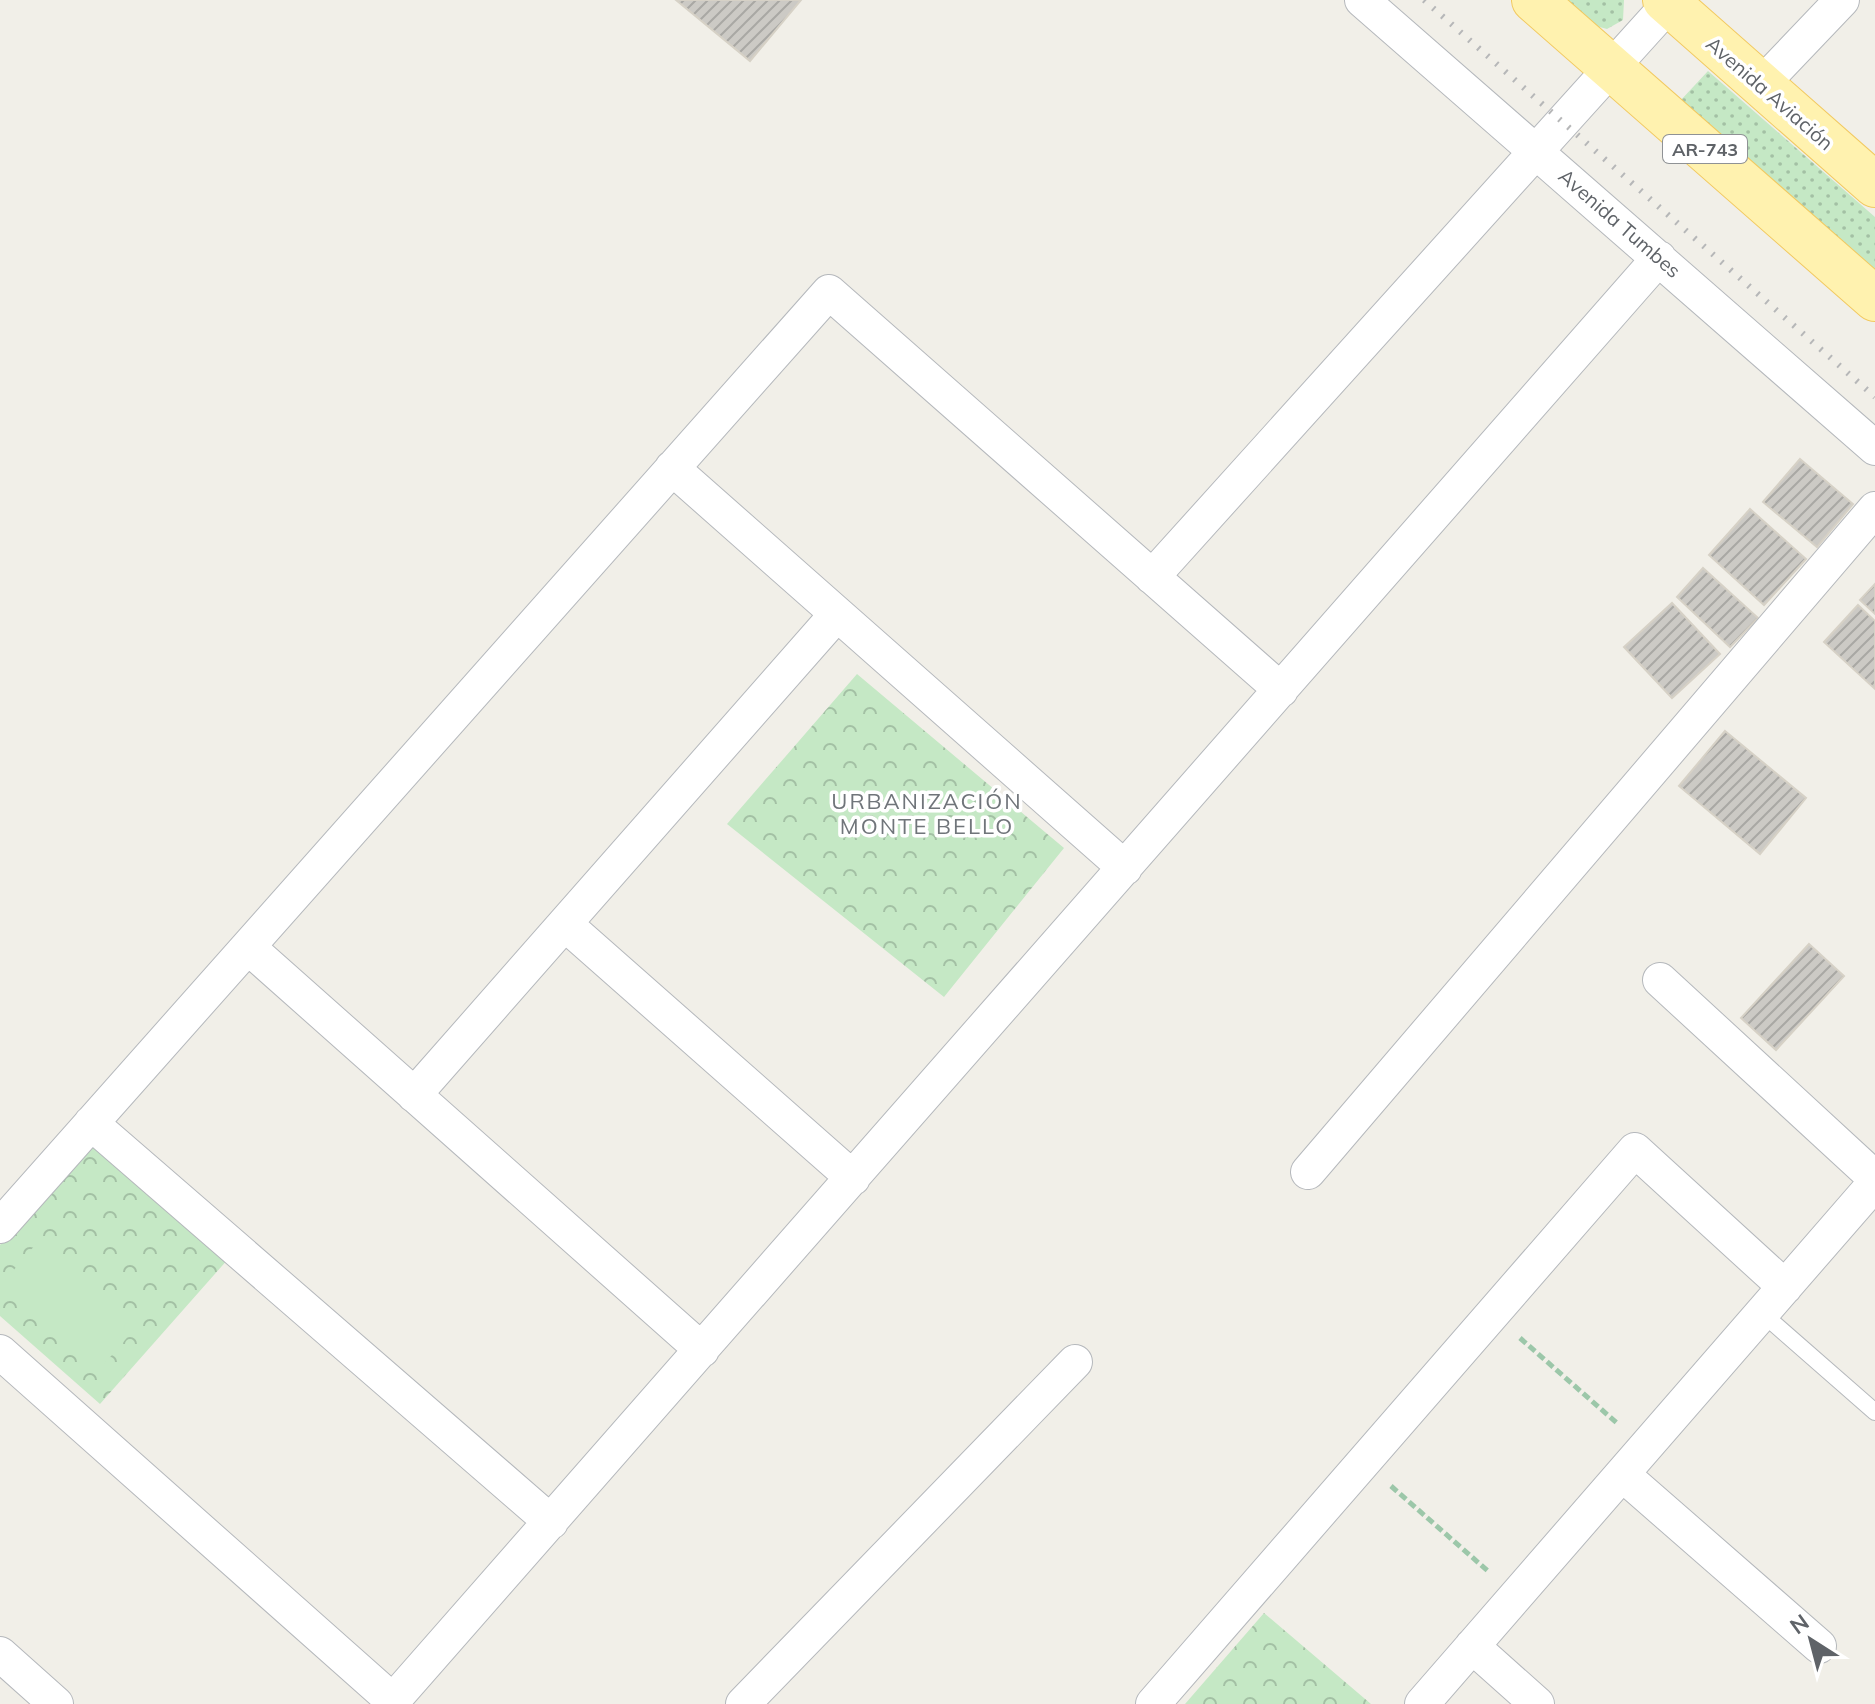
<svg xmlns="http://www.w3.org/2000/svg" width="1875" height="1704" viewBox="0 0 1875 1704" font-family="Mulish,sans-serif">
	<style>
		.grass { fill: url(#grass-dots) }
		.forest { fill: url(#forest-crowns) }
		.pitch { fill: #c5e8c5 }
		.building { fill: url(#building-hatch); stroke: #d6d1c6; stroke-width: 2 }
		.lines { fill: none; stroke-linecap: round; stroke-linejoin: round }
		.lane-casing { stroke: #b5b8bc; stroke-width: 18 }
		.street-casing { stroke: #b5b8bc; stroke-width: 36 }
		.primary-casing { stroke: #f2c960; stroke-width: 46 }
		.path { stroke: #9cc7a9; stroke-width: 5; stroke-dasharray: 8 4; stroke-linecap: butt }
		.lane { stroke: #fff; stroke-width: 16 }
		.street { stroke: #fff; stroke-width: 34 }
		.primary { stroke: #fff2af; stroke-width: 44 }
		.rail { stroke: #b6b7b8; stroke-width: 6; stroke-dasharray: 2 10; stroke-linecap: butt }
		.labels { text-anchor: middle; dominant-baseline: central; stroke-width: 7; stroke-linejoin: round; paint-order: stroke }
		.shield { fill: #fff; stroke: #8f9295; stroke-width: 2 }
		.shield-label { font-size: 18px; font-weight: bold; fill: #5f6368 }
		.street-label { font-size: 20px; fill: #5f6368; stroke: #fff }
		.neighbourhood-label { font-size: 22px; letter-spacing: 2px; fill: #70757a; stroke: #fff }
	</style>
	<defs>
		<pattern id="grass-dots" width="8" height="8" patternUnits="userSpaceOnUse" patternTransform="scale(2)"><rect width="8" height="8" fill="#c5e8c5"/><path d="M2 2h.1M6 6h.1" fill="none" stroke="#a3c0a4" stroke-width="1.8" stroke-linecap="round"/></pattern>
		<pattern id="forest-crowns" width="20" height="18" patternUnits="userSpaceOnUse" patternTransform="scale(2)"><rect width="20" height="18" fill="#c5e8c5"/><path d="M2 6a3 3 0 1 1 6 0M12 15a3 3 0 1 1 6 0" fill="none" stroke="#a3c0a4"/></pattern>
		<pattern id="building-hatch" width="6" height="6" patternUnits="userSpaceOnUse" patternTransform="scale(2)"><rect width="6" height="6" fill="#cccac5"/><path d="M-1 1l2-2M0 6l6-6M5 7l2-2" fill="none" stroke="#a9a8a4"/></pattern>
	</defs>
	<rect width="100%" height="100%" fill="#f1efe8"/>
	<path class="grass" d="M1567,0H1624L1623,20L1607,29L1596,26Z
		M1708,71L1875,217V272L1680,101Z"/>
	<path class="forest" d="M857,674L1064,848L944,997L727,824Z
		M93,1139L229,1258L100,1404L0,1316V1245Z
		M1264,1613L1371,1704H1185Z"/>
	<path class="pitch" d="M42,1237L140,1323L97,1372L0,1286Z"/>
	<path class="building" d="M676,0H801L750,61Z
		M1800,459L1853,504L1817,547L1763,502Z
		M1750,509L1806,559L1764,605L1709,555Z
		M1703,568L1758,618L1730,647L1677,597Z
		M1875,584V614L1860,600Z
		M1672,603L1720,654L1672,698L1624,647Z
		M1858,605L1875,621V689L1824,642Z
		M1725,731L1806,798L1760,854L1679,786Z
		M1809,944L1844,976L1776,1050L1741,1018Z"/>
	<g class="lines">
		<g class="lane-casing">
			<path id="lane" d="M1762,1313L1875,1412"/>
		</g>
		<g class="street-casing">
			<path id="street" d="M1362,0L1875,448
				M1761,85L1842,0
				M672,468L1125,868
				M1152,577L1669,4
				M565,924L853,1178
				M248,947L702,1350
				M1660,980L1875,1178
				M414,1095L837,614
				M91,1123L551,1522
				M1308,1172L1875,509
				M0,1226L829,292L1281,690
				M0,1352L393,1701
				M1622,1474L1819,1646
				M1472,1646L1537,1704
				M0,1654L56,1704
				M390,1704L1659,258
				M743,1704L1075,1362
				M1153,1704L1635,1150L1785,1287
				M1422,1704L1875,1183"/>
		</g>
		<g class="primary-casing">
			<path id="primary" d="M1534,0L1875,299
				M1665,0L1875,185"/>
		</g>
		<path class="path" d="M1520,1338L1618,1424
			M1391,1486L1489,1572"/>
		<use href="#lane" class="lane"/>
		<use href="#street" class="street"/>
		<use href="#primary" class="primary"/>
		<path class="rail" d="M1424,0L1875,397"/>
	</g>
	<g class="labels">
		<rect class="shield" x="1663" y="135" width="84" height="28" rx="6"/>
		<g class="shield-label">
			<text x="1705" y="149">AR-743</text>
		</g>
		<g class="street-label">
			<text transform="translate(1770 93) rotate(41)">Avenida Aviación</text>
			<text transform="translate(1620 223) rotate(41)">Avenida Tumbes</text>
		</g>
		<g class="neighbourhood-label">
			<text x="927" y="801">URBANIZACIÓN<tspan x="927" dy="25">MONTE BELLO</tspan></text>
		</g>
	</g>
	<g transform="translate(1811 1640) rotate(324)" stroke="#ffffff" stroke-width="6" paint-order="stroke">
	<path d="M0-6L14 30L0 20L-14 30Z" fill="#5f6368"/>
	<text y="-12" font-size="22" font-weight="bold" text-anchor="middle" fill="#5f6368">N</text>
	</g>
</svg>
